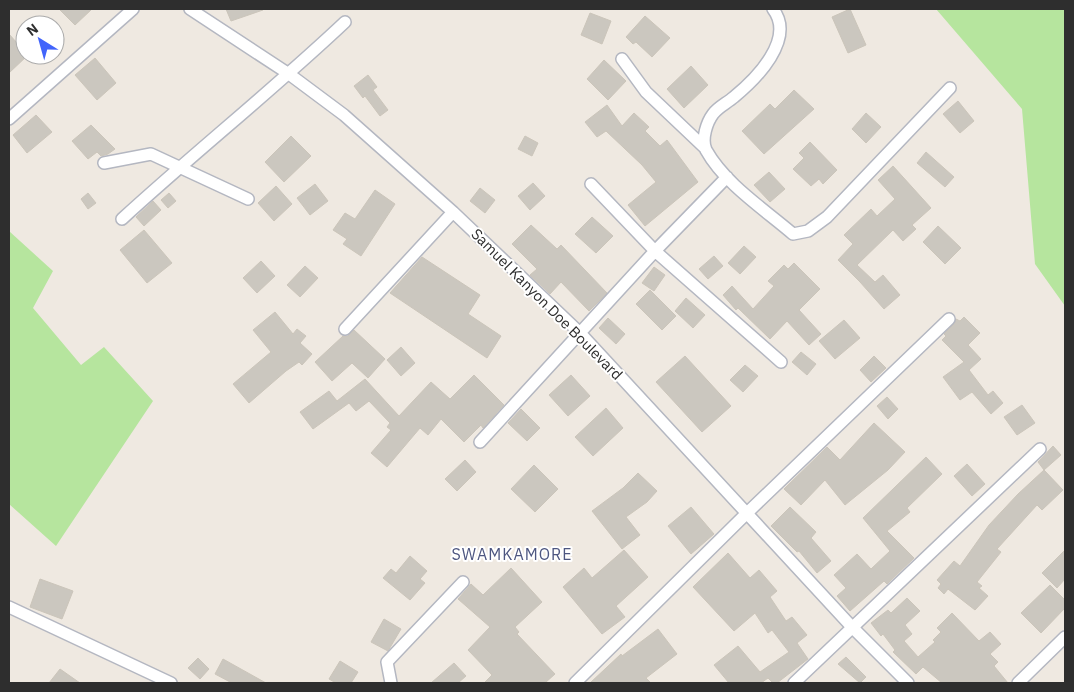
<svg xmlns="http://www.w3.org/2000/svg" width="1074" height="692" viewBox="0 0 1074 692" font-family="'IBM Plex Sans',sans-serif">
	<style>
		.green { fill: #b6e59e }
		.building { fill: #cbc7bf; stroke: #cbc5ba }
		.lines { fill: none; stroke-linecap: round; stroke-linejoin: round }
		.minor-casing { stroke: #b4b7c1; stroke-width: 14 }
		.minor { stroke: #fff; stroke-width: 11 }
		.labels { text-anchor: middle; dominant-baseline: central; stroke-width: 4; stroke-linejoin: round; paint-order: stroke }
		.street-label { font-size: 15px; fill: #2e2e2e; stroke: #fff }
		.neighbourhood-label { font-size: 16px; letter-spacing: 1px; fill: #4d5680; stroke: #fff }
	</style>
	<rect width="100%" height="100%" fill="#efe9e1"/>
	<path class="green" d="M936,9H1065V306L1035,264L1022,109Z
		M9,231L53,271L33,308L81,365L104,347L153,401L56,546L9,504Z"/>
	<path class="building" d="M59,9H92L75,25Z
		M226,9H262L263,10L231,21Z
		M850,9L866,45L848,53L832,17Z
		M590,13L611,21L602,44L581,35Z
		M645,16L670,38L652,57L636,42L633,44L626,37Z
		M9,34L25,52V55H28L9,73Z
		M95,58L116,83L97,100L75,75Z
		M604,60L626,81L608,100L587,79Z
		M691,66L708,85L684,108L667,89Z
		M368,75L377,87L373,90L388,110L380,116L365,96L363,98L354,86Z
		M794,90L814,109L764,154L742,131L770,104L775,109Z
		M958,101L974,121L960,133L943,114Z
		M607,105L622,126L634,113L649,127L645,131L660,146L667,140L698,182L645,226L628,205L656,182L642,165L606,131L597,137L585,122Z
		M866,113L881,127L866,143L852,129Z
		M36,115L52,132L27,153L13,135Z
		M91,125L115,149L108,154L101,156L97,152L88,159L72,141Z
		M291,136L311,156L284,182L265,162Z
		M525,136L538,143L532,156L518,149Z
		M810,142L837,170L823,184L819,179L811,186L793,169L804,158L799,153Z
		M926,152L954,177L945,187L917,163Z
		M893,166L931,208L912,225L916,229L903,241L893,230L857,265L875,282L883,275L900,295L884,309L860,282L838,260L853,244L844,235L871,209L877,216L895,199L878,180Z
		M769,172L785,189L770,202L754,185Z
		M533,183L545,196L530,210L518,196Z
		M315,184L328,201L310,215L297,198Z
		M276,186L292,204L274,221L258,203Z
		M480,188L495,200L485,213L470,201Z
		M375,190L395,204L361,256L343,244L347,239L333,230L345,213L355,219Z
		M88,193L96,203L88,209L81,199Z
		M169,193L176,201L168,208L161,200Z
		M153,201L161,210L144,226L136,217Z
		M592,217L613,236L596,253L575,234Z
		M531,225L557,249L561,245L607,293L589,311L561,282L550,294L530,275L537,269L512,244Z
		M938,226L961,248L945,264L923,242Z
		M144,230L172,263L147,283L120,250Z
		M744,246L756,257L740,274L728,263Z
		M714,256L723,266L708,279L699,269Z
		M422,257L480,295L468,314L501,336L487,358L390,293Z
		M261,261L275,276L257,293L243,278Z
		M794,263L820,289L799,310L821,334L809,345L787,321L770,339L738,308L736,310L723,295L732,286L753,309L774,286L768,281L784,265L788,269Z
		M305,266L318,278L300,297L287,285Z
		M654,267L665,275L654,291L642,283Z
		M650,290L676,316L662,330L636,304Z
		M686,298L705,315L693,328L675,311Z
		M275,312L293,334L297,329L306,336L300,343L312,354L302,365L299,362L286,371L249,403L233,384L271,352L253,330Z
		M964,317L980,333L968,345L981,359L969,370L988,395L993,391L1003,403L991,414L972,392L960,400L943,377L964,362L942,340L946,336L944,334L954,324L956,319L960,321Z
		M608,318L625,334L616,344L599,328Z
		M844,320L860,338L835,359L819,341Z
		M354,330L385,359L368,378L352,363L332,381L315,362L343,336H348Z
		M401,347L415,363L401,376L387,360Z
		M801,352L816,364L807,375L792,362Z
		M685,356L731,406L702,432L656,382Z
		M874,356L886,368L871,382L860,370Z
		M745,365L758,376L743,392L730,380Z
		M474,375L504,405L483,428L481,425L464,442L441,419L428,435L420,428L387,467L371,453L391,430L387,427L390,423L369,401L356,411L349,403L313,429L300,412L329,391L337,401L365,379L399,416L431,382L450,399Z
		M571,375L590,396L568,416L549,395Z
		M887,397L898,409L888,419L877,406Z
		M1022,405L1035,423L1017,435L1004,417Z
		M606,408L623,428L593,456L575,437Z
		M521,409L540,428L527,441L508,423Z
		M874,423L905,452L888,470L845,505L825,480L801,505L784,489L827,447L840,460Z
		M1053,446L1061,455L1044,470L1038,462Z
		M926,457L942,474L907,508L910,512L887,531L914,558L887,584L884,581L850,611L837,596L846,588L834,575L857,554L871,569L890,551L863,518Z
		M465,460L476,472L457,491L445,479Z
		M967,464L985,484L972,496L954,476Z
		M534,465L558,489L535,512L511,489Z
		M1044,470L1063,490L1042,510L1037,505L997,549L1001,552L977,582L982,586L979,588L988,596L975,610L948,589L944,594L938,588L941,584L937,580L954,561L960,566L989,525L1018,494Z
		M638,473L657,491L647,502L626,517L640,535L622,549L592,511L623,488Z
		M691,507L714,534L691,554L668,526Z
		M790,507L816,532L811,538L831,561L817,573L799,551L797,552L771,526Z
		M624,550L648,577L616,606L625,617L602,634L563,587L584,568L592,578Z
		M1065,550V579L1057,588L1042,573Z
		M728,553L750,578L759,570L777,591L770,597L786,621L792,617L807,635L797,643L808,659L777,683H773L768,678L761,683H729L714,665L738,646L760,672L789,652L772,630L768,633L755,613L734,631L693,587Z
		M410,556L427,571L420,579L425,583L410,600L383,578L391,569L396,573Z
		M511,568L542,602L515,627L519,632L517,634L555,674L545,683H484L492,675L468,650L490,627L458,599L471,584L483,595Z
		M40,579L73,591L62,619L30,607Z
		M1050,585L1065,600V608L1041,633L1021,613Z
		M907,598L920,611L905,625L912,634L904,641L918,657L935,642L933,640L941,632L937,628L952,613L979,641L990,632L1001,644L990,654L998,662L994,666L1008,683H942L923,667L916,674L893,652L895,650L883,634L881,636L871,623L888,610L891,613Z
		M384,619L401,629L388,651L371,642Z
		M658,629L677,654L646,678L651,683H590L621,654L622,656Z
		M846,657L866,677L860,683L838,664Z
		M198,658L209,669L200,679L188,668Z
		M223,659L266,683H232L215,674Z
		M340,661L358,672L351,683H336L329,679Z
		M454,663L466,676L458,683H431Z
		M60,669L80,683H49Z"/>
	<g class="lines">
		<g class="minor-casing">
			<path id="minor" d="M190,9L289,74L344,115L453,212L581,334L851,626L908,683
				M773,9C796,39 756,79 734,97C727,103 718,107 713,114C707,122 701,139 706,150C725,184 764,209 793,234L808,231L827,217L950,88
				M622,59L646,92L705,148
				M9,119L133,9
				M104,163L151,154L248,199
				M591,184L655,251L781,362
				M122,219C195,152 273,90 345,22
				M345,329L453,212
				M480,442L655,251L727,177
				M9,607L171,683
				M391,683L387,662L463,582
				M575,683L747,513L949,319
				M794,683L1040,449
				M1018,683L1065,637"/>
		</g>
		<use href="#minor" class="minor"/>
	</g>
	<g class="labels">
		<g class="street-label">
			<text transform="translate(547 304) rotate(45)">Samuel Kanyon Doe Boulevard</text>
		</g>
		<g class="neighbourhood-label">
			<text x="512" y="554">SWAMKAMORE</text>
		</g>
	</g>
	<rect width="1074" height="692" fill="none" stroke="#2e2e2e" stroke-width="20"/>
	<g transform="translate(40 40) rotate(323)"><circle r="24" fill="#ffffff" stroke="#ababab"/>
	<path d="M0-4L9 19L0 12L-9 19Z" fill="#4264fb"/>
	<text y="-8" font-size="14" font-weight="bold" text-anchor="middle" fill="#2e2e2e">N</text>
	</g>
</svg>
